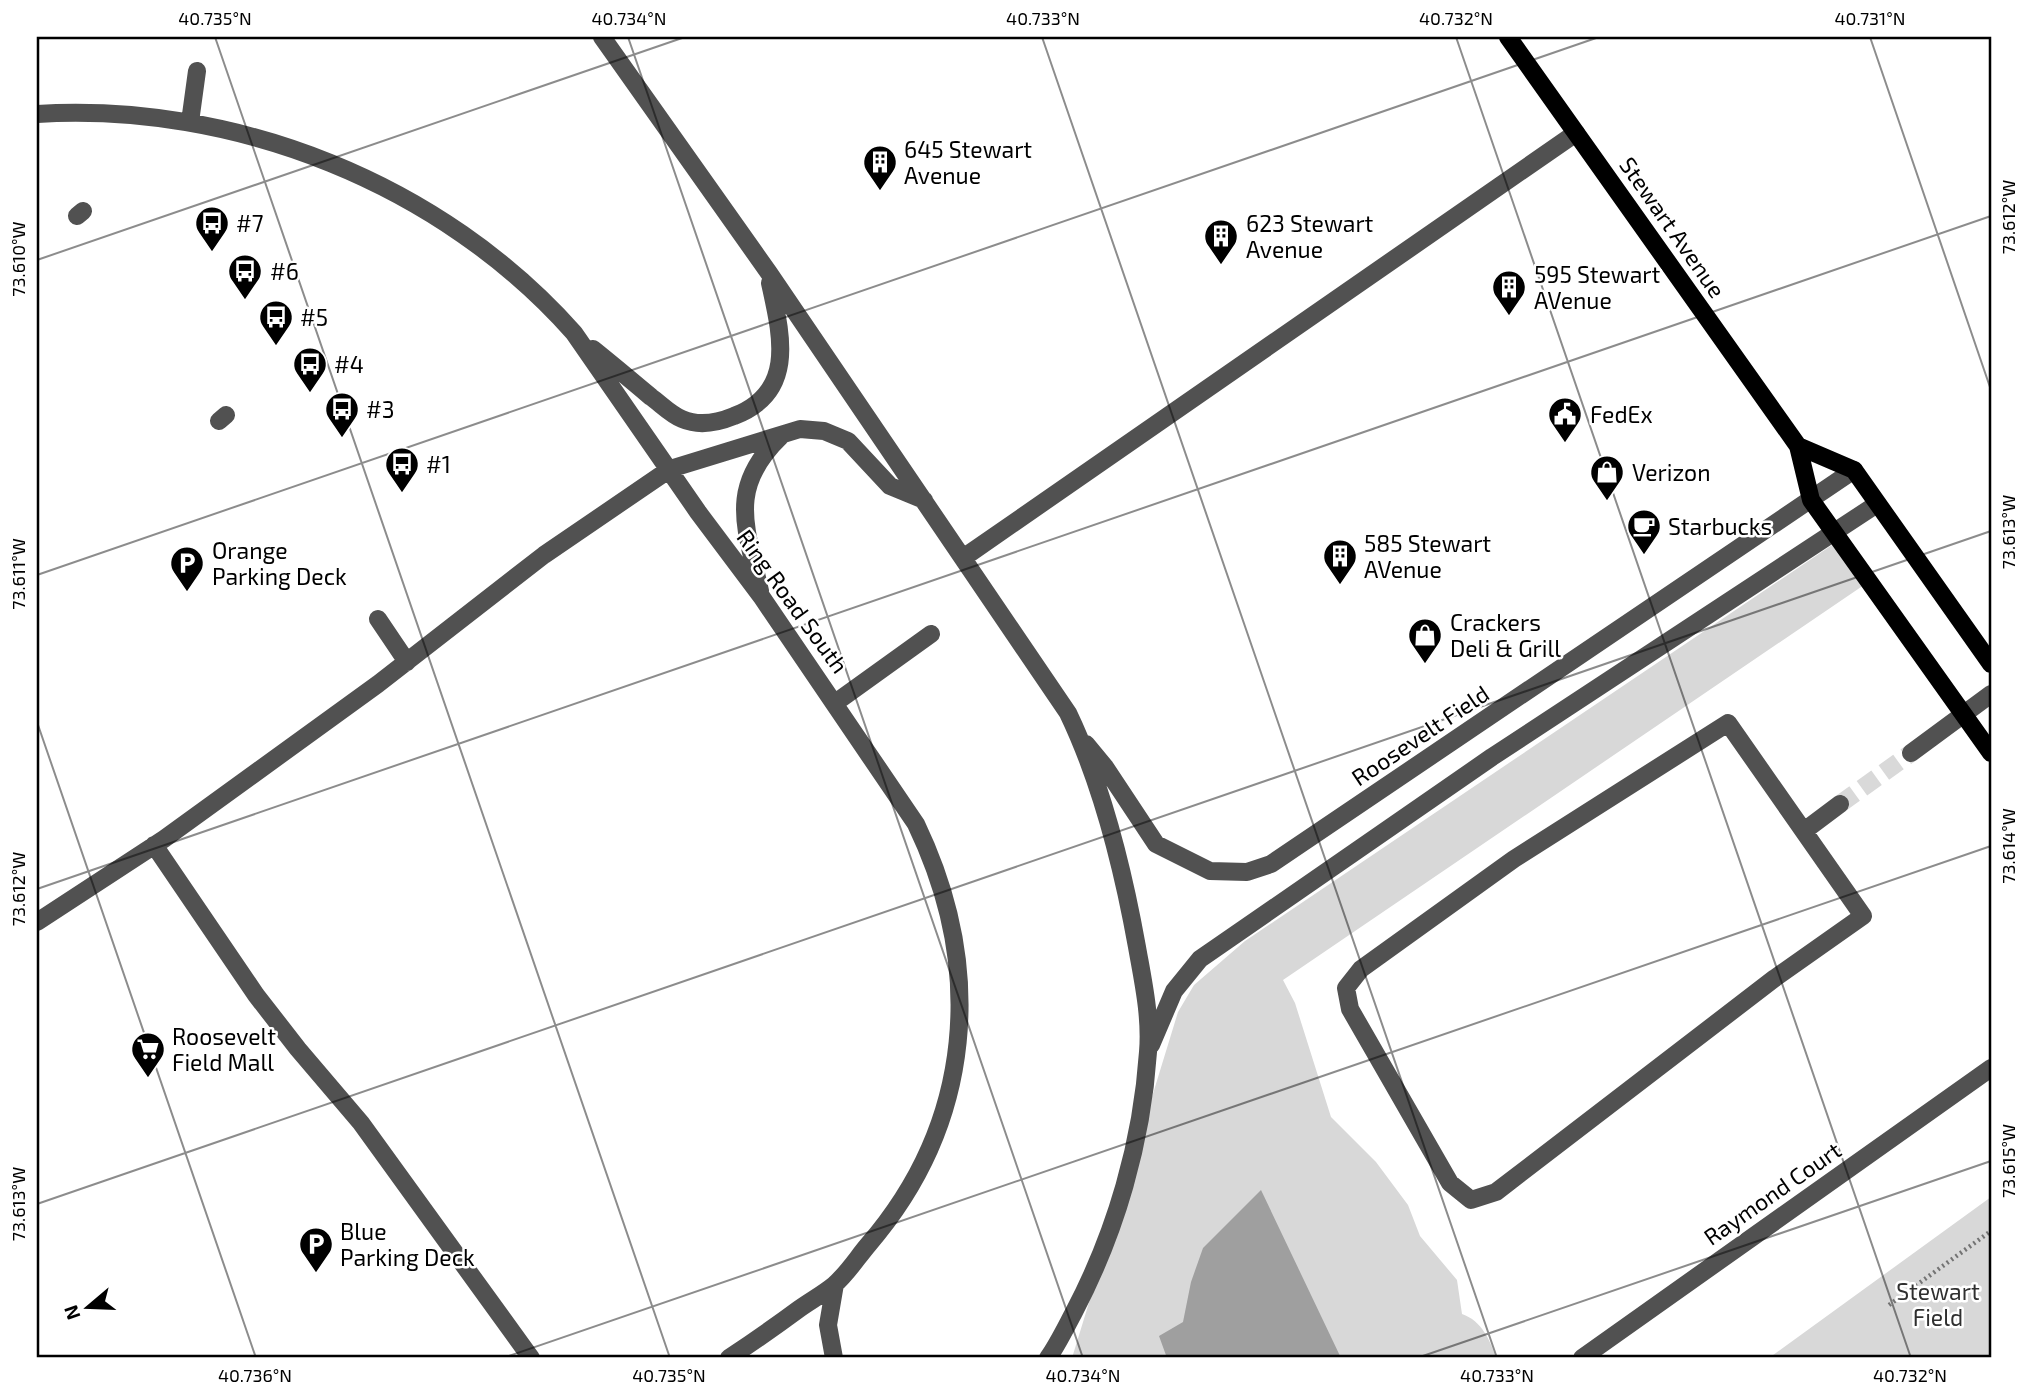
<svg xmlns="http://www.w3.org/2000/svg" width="2028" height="1395" viewBox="0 0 2028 1395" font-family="'Exo 2',sans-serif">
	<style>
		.green { fill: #d8d8d8 }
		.water { fill: #9f9f9f }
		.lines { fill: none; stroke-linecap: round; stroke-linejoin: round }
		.minor-tunnel { stroke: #d9d9d9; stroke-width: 18; stroke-dasharray: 18 9; stroke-linecap: butt }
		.path { stroke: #737373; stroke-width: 4.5; stroke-dasharray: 2 3.5; stroke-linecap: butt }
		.minor { stroke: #515151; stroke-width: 18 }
		.major { stroke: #000; stroke-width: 18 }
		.ticks { fill: none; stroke: #000; stroke-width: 2; stroke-opacity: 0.45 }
		.labels { text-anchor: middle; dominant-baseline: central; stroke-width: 5; stroke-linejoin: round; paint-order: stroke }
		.poi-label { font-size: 23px; fill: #000; stroke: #fff; text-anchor: start }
		.street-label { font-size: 23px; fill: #000; stroke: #fff }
		.park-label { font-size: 23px; fill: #2f2f2f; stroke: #fff }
		.neatline { fill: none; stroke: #000; stroke-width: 2.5 }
		.ticks-label { font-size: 18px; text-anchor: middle; fill: #000 }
	</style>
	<rect width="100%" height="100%" fill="#fff"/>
	<path class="green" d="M1835,543L1864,585L1283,980L1295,1003L1331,1117L1376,1162L1408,1205L1420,1236L1457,1280L1462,1314C1482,1321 1490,1340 1496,1358H1072L1178,1012L1194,985L1245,941Z
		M1991,1197V1358H1769Z"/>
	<path class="water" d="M1261,1190L1341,1358H1167L1159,1336L1183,1322L1191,1282L1203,1248Z"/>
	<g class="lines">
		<path class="minor-tunnel" d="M1840,804L1911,753"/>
		<path class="path" d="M1889,1305L1991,1231"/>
		<path class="minor" d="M602,37L769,273L1068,713C1102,784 1123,869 1137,947C1143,981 1151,1017 1148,1052C1142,1142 1116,1232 1074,1312C1066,1327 1058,1344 1048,1358
			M37,114C236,102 442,184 574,333L698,512L761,596L916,824C985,968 974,1122 868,1245C857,1258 847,1274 834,1285C823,1294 810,1301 799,1309C776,1326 753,1342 729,1358
			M190,122L197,71
			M77,216L83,211
			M593,349C613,365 632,381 651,397C661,404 670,414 682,419C698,426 717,423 734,416C797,392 781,334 770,283
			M219,421L226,415
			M963,558L1576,133
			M760,591C746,526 727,488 781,436
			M378,619L407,662
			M835,703L931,634
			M1728,723L1863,916L1775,978L1496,1192L1471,1200L1450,1183L1350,1009L1346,988L1361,969L1514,859Z
			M1086,744L1105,767L1156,844L1210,871L1247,872L1271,864L1854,470
			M1911,753L1991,694
			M1804,831L1840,804
			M154,845L256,995L298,1049L361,1123L531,1358
			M37,922L164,839L378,684L544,555L670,469L800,429L824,431L848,441L890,486L924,500
			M1151,1045L1174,991L1200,959L1492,757L1877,504
			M834,1358L828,1325L835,1284
			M1582,1358L1991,1068"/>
		<path class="major" d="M1508,37L1798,446L1811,500L1991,753
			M1798,446L1854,470L1991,664"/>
	</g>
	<path class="ticks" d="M215,37L670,1358M628,37L1083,1358M1042,37L1497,1358M1456,37L1911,1358M1870,37L1991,390M37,260L685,37M37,575L1599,37M37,722L256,1358M37,889L1991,216M37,1204L1991,531M503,1358L1991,846M1417,1358L1991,1161"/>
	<defs>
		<g id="building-pin" transform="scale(1.75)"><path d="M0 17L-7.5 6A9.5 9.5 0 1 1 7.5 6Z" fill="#000" stroke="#fff"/><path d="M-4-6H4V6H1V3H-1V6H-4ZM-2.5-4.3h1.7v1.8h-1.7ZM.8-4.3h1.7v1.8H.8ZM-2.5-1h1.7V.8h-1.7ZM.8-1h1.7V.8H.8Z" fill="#fff"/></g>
		<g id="bus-pin" transform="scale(1.75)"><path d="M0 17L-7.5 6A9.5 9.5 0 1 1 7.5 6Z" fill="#000" stroke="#fff"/><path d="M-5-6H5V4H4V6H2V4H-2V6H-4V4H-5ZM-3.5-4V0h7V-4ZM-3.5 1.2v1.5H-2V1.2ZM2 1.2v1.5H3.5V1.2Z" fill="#fff"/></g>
		<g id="civic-pin" transform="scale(1.75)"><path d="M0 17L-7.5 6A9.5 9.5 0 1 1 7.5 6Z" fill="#000" stroke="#fff"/><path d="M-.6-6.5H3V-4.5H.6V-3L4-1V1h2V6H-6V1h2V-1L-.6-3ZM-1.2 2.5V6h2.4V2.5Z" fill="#fff"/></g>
		<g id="shop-pin" transform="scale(1.75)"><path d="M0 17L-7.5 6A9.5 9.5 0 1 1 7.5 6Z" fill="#000" stroke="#fff"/><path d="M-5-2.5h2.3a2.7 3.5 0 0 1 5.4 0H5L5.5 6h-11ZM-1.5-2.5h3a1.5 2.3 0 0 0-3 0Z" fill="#fff"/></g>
		<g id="cafe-pin" transform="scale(1.75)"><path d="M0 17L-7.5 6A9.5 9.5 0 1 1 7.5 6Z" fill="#000" stroke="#fff"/><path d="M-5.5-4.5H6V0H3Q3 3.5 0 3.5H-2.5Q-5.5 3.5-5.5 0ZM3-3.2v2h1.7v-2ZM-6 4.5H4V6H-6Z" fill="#fff"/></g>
		<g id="parking-pin" transform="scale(1.75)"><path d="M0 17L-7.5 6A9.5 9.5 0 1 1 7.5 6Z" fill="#000" stroke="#fff"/><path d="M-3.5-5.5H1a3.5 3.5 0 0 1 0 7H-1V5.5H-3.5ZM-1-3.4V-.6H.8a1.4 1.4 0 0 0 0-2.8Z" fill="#fff"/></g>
		<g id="supermarket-pin" transform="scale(1.75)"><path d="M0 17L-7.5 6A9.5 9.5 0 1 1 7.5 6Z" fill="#000" stroke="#fff"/><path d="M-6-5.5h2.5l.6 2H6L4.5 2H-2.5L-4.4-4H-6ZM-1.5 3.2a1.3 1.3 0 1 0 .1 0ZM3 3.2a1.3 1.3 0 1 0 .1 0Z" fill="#fff"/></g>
	</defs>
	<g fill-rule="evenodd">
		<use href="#building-pin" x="880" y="162"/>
		<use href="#bus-pin" x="212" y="223"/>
		<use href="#building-pin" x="1221" y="236"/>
		<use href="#bus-pin" x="245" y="271"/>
		<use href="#building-pin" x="1509" y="287"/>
		<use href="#bus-pin" x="276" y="317"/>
		<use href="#bus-pin" x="310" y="364"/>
		<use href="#bus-pin" x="342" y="409"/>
		<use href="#civic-pin" x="1565" y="414"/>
		<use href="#bus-pin" x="402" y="464"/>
		<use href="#shop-pin" x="1607" y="472"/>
		<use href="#cafe-pin" x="1644" y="526"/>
		<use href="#building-pin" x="1340" y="556"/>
		<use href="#parking-pin" x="187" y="563"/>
		<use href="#shop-pin" x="1425" y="635"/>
		<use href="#supermarket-pin" x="148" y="1049"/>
		<use href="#parking-pin" x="316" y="1244"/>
	</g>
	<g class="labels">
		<g class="poi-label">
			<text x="904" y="149">645 Stewart<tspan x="904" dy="26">Avenue</tspan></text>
			<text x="236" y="223">#7</text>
			<text x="1246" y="223">623 Stewart<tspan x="1246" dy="26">Avenue</tspan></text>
			<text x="270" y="271">#6</text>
			<text x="1534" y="274">595 Stewart<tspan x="1534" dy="26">AVenue</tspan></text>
			<text x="300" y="317">#5</text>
			<text x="334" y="364">#4</text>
			<text x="366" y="409">#3</text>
			<text x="1590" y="414">FedEx</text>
			<text x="426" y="464">#1</text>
			<text x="1632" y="472">Verizon</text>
			<text x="1668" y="526">Starbucks</text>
			<text x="1364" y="543">585 Stewart<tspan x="1364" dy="26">AVenue</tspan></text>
			<text x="212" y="550">Orange<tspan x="212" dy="26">Parking Deck</tspan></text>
			<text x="1450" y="622">Crackers<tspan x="1450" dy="26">Deli &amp; Grill</tspan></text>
			<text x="172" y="1036">Roosevelt<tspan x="172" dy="26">Field Mall</tspan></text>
			<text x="340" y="1231">Blue<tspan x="340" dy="26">Parking Deck</tspan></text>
		</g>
		<g class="street-label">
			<text transform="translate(1673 227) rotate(55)">Stewart Avenue</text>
			<text transform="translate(793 601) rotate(54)">Ring Road South</text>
			<text transform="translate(1420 735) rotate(-34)">Roosevelt Field</text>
			<text transform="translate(1772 1193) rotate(-35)">Raymond Court</text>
		</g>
		<g class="park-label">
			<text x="1938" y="1291">Stewart<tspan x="1938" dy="26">Field</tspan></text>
		</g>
	</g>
	<rect width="2028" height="1395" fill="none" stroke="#ffffff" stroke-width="77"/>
	<g transform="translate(88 1307) rotate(251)" stroke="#ffffff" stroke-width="5" paint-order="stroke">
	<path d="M0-5L12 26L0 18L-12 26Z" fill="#000000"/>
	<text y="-10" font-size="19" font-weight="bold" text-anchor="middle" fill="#000000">N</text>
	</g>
	<rect x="38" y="38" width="1952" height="1318" class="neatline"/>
	<g class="ticks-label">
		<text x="215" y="25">40.735°N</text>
		<text x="629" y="25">40.734°N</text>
		<text x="1043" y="25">40.733°N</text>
		<text x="1456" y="25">40.732°N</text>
		<text x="1870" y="25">40.731°N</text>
		<text transform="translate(2009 217) rotate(-90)" y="6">73.612°W</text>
		<text transform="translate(19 259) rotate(-90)" y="6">73.610°W</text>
		<text transform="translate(2009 532) rotate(-90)" y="6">73.613°W</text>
		<text transform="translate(19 574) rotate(-90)" y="6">73.611°W</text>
		<text transform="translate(2009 846) rotate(-90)" y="6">73.614°W</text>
		<text transform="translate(19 889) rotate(-90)" y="6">73.612°W</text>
		<text transform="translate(2009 1161) rotate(-90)" y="6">73.615°W</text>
		<text transform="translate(19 1204) rotate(-90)" y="6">73.613°W</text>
		<text x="255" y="1382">40.736°N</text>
		<text x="669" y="1382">40.735°N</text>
		<text x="1083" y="1382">40.734°N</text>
		<text x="1497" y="1382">40.733°N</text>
		<text x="1910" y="1382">40.732°N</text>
	</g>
</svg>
